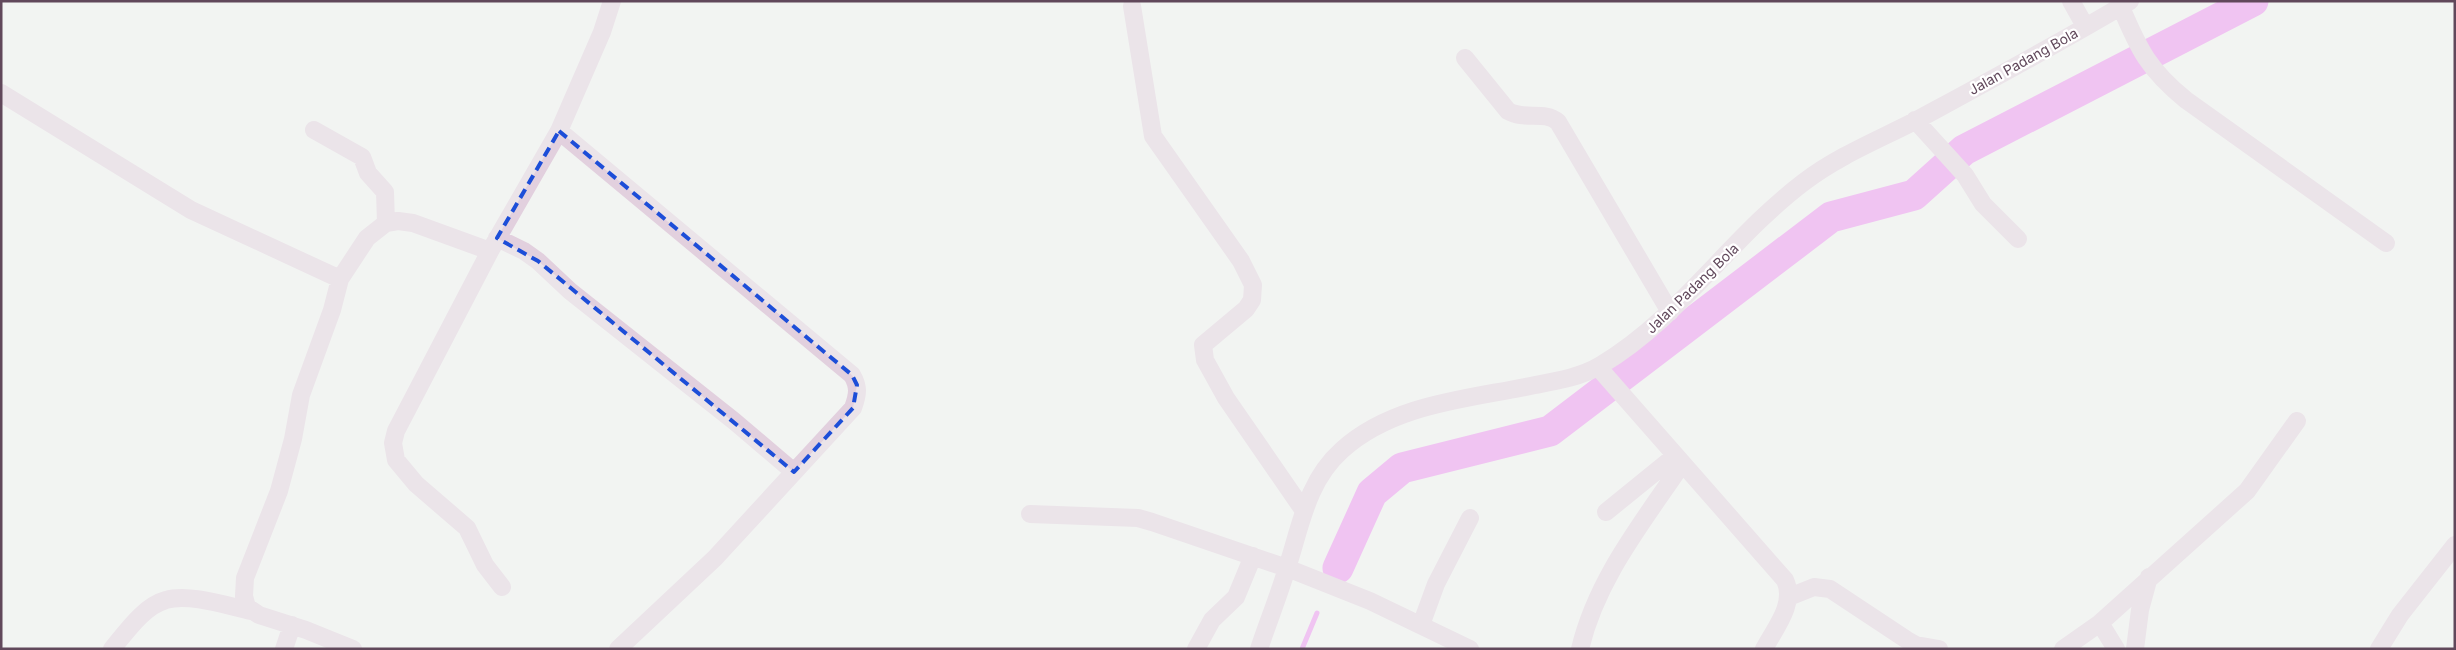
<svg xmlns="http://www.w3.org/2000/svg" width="2456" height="650" viewBox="0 0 2456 650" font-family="Inter,sans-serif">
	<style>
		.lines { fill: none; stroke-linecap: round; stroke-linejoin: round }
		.stream { stroke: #ed8af1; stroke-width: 5 }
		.river { stroke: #ed8af1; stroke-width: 31 }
		.minor { stroke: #e2d0de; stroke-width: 18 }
		.marked { fill: none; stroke: #1d4ed8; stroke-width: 4; stroke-dasharray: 10 6; stroke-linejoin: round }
		.labels { text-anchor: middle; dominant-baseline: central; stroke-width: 4.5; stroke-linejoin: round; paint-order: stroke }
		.street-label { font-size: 14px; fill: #61485b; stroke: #fff }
	</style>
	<rect width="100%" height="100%" fill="#f2f4f2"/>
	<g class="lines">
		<path class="stream" d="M1302,649L1317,613"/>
		<path class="river" d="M1338,568L1372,493L1402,468L1550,431L1831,217L1914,195L1964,150L2253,1"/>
		<path class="minor" d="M2071,1L2085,26
			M1132,6L1153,136L1241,261L1253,285L1252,300L1246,309L1203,345L1205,360L1226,398L1304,511
			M2121,7C2139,50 2149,70 2186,100L2386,243
			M1465,58L1508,111C1525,121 1544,110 1558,122L1670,312
			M1,93L191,210L340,279
			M1915,120L1965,175L1983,204L2018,239
			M314,130L362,157L368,173L385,192L386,223
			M559,131L852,375C859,387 858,394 853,408L715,558L618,649
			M497,238L524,251L538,261L570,291L734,421L794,472
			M1598,367L1785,580C1796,604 1775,628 1764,649
			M1606,512L1675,456
			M1030,514L1138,518L1152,522L1287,568L1370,601L1470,649
			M502,587L485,565L467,528L416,484L396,460L393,443L396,431L490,251L559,131L602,32L612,1
			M1789,597L1814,587L1830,589L1907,640L1916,645L1939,649
			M2100,623L2116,649
			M1421,625L1436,584L1470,518
			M112,649C127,631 144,606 166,600C189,593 228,606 251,611
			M284,649L292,625
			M353,649L306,630L259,615L247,607L244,596L245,578L279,491L293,439L301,395L332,310L340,279L367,238L386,223L398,221L413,223L490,251
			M1196,649L1212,620L1236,597L1253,556
			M1259,649C1268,622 1279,595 1287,568C1301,525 1307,481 1342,450C1394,403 1470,399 1535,385C1557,381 1581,377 1601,365C1680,318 1731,237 1804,182C1838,156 1878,140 1915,121C1987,82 2060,43 2130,1
			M1580,649C1597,578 1643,522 1682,464
			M2063,649L2100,623L2247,491L2297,421
			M2135,649L2140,610L2149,577
			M2379,649L2400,615L2455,545"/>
	</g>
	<path d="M0 0H2456V650H0ZM559,131L852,375L857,385L853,408L794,472L538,261L497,238Z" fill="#f2f4f2" fill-opacity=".55" fill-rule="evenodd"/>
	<path class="marked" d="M559,131L852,375L857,385L853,408L794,472L538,261L497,238Z"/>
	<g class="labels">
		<g class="street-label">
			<text transform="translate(2023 61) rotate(-29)">Jalan Padang Bola</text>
			<text transform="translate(1692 288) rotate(-44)">Jalan Padang Bola</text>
		</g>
	</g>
	<rect width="2456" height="650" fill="none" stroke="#61485b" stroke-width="5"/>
</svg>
